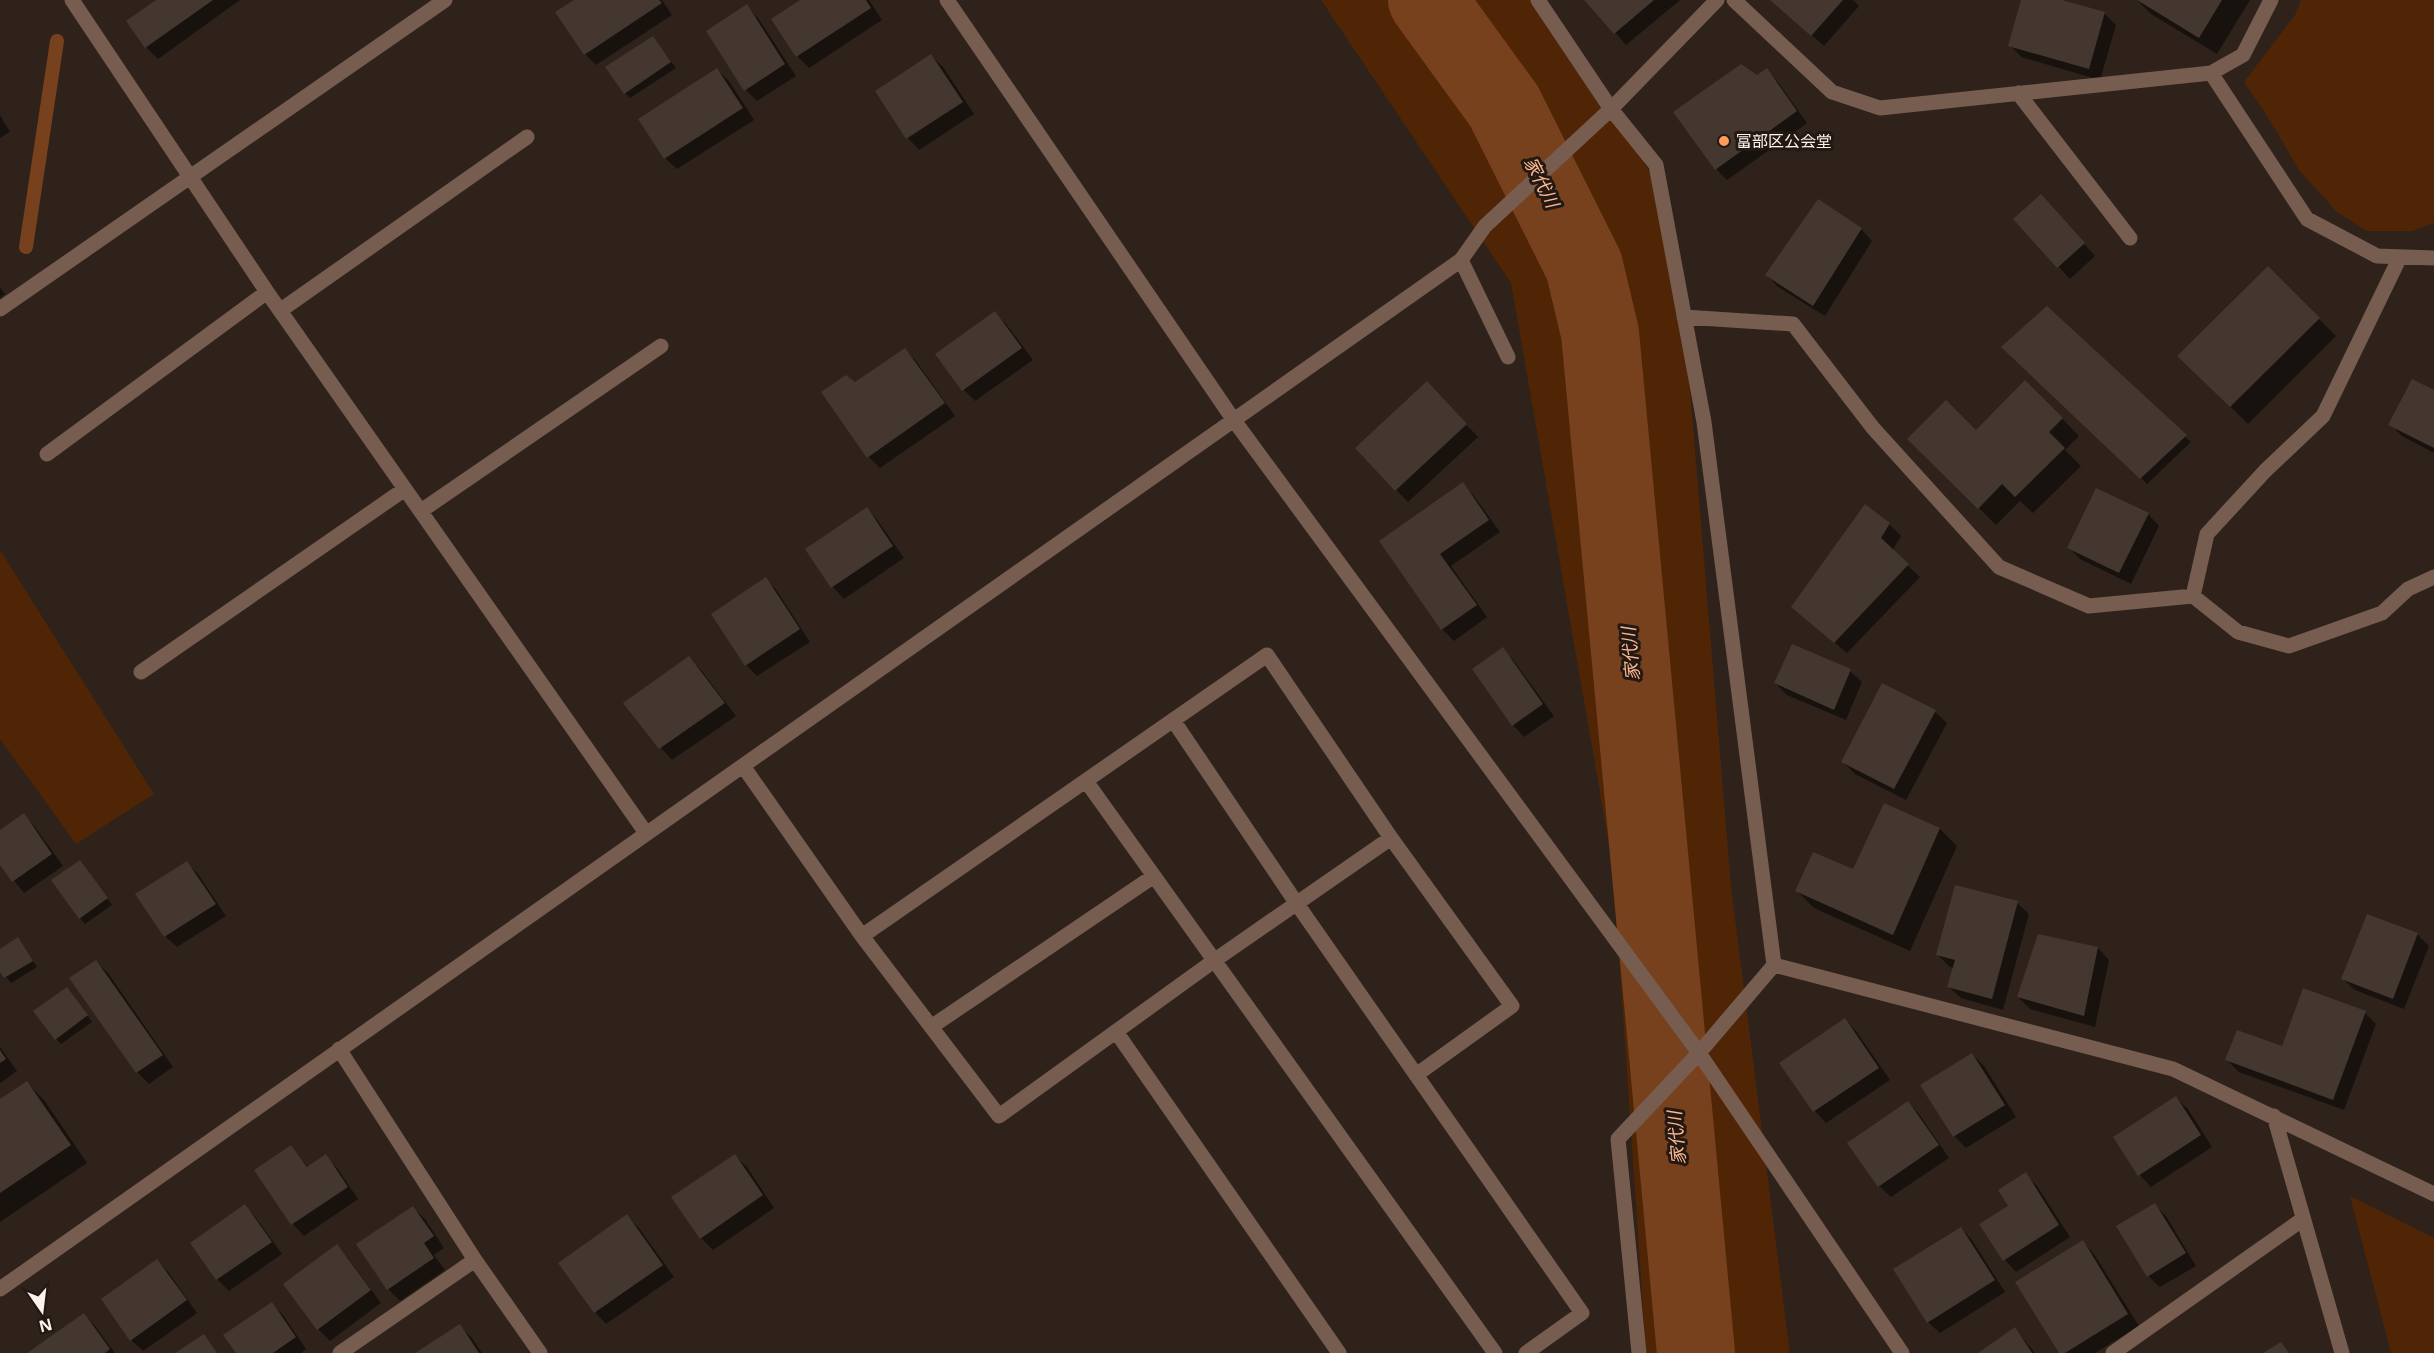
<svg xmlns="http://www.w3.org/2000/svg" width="2434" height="1353" viewBox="0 0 2434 1353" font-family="'Noto Sans','Noto Sans JP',sans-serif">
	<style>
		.green { fill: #4f2505 }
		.shadow { fill: #0007 }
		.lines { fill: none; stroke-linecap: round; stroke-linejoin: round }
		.stream { stroke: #77411d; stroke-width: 14 }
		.river { stroke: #77411d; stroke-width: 78 }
		.building { fill: #44372f }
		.minor { stroke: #765d4f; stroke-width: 15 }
		.poi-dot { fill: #ff9b5b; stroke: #241812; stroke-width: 2 }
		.labels { text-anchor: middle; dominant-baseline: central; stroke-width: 6; stroke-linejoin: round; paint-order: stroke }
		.poi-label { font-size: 16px; fill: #fcf3ee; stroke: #241812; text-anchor: start }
		.water-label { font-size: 18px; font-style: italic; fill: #fcb991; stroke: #241812 }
	</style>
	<rect width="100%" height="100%" fill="#2e221b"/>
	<path class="green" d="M1321,0H1536L1597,88L1661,190L1684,317L1731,886L1790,1353H1646L1613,867L1511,283Z
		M2301,0H2434V223L2413,231H2367L2337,212L2299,170L2266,114L2244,82L2295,15Z
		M0,550L154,794L76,844L0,739Z
		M2350,1196L2434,1238V1353H2391Z"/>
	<path class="shadow" d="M158,0H240L158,59L146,47Z
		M577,0H662L672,15L596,65L585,54Z
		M803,0H869L882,20L809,68L797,56Z
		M1586,0H1680L1626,45Z
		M1772,0H1853L1859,6L1824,46Z
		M2023,0H2057L2105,14L2116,25L2100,80L2021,57L2010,45Z
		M2137,0H2250L2217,54L2151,14Z
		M747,6L758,18L796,76L757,101L746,90Z
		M653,38L676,68L630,98L625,93Z
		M931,56L943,67L974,114L919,150L908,138L877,92Z
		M717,70L729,81L754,120L677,169L665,158Z
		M1766,70L1778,82L1807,123L1727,180L1716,169L1756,77Z
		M0,115L10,132L0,138Z
		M2052,208L2095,256L2070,279L2015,219Z
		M1861,229L1872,241L1825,316L1778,287L1767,275Z
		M2268,268L2336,336L2248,424L2179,356Z
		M0,287L5,294L0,298Z
		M2047,308L2191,442L2147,484L2003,347Z
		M995,313L1006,324L1033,360L975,401L964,390Z
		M905,350L916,361L955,416L880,468L869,457L855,384Z
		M2026,382L2079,436L2065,450L2081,466L2033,513L2020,501L1996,525L1909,439L1976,432Z
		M2434,392V453L2402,436L2390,424Z
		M1438,395L1478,437L1408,502L1357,449Z
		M1462,484L1474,496L1500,532L1451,566L1487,617L1454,641L1442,629L1381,542Z
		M867,509L878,521L904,558L844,599L833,587L807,549Z
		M2148,514L2159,526L2131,584L2080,559L2068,547Z
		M1889,524L1901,536L1892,551L1920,577L1847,653L1793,607Z
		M766,579L777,591L810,642L757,676L746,665Z
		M1503,649L1514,661L1554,716L1524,737L1513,725Z
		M689,658L701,670L736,716L672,760L661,748Z
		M1850,671L1862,682L1846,720L1787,695L1775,683Z
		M1935,712L1947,723L1906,800L1855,774L1843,762Z
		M1884,805L1940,829L1957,846L1910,951L1814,908L1797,891L1854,871Z
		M23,815L35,827L63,866L24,893L0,863V831Z
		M80,862L112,905L85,924L80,918Z
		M187,863L198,874L226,916L177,947L165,936Z
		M2017,903L2029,914L2003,1010L1961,998L1949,987L1954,968L1950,967L1938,955Z
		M2417,934L2429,946L2404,1009L2355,990L2343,979Z
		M18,939L37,967L11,983L0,970V950Z
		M2098,948L2109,960L2095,1027L2030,1009L2018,997Z
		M96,962L108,973L173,1067L149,1084L137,1072Z
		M72,995L92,1022L61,1044L56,1039Z
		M2365,1013L2376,1024L2344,1110L2239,1072L2227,1060L2282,1048Z
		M1845,1020L1856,1031L1890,1080L1826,1123L1815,1111L1781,1064Z
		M0,1047L17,1071L0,1083Z
		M1972,1054L1984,1066L2016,1117L1966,1148L1954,1136L1922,1086Z
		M27,1083L44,1100L87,1163L0,1222V1101Z
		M2176,1098L2188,1109L2212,1147L2151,1187L2140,1175L2115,1138Z
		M1908,1103L1919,1114L1949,1158L1891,1197L1879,1186Z
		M291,1147L309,1168L325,1156L337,1168L358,1199L304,1236L293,1224L256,1170Z
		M735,1156L747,1167L774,1208L713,1250L701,1238Z
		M2025,1174L2037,1186L2070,1237L2016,1272L2005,1260L2010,1206Z
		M2155,1205L2166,1216L2196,1266L2160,1287L2148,1276Z
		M245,1206L256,1218L282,1254L229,1291L217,1279L192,1243Z
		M413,1208L425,1219L444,1248L434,1255L445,1270L400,1301L388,1289L358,1244Z
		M627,1216L639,1228L674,1277L606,1324L595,1312Z
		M1961,1228L1972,1240L2005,1292L1940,1333L1928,1322Z
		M2083,1242L2094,1254L2139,1326L2095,1353H2061Z
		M337,1246L348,1258L381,1303L330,1341L318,1329Z
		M157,1261L169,1273L197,1313L143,1351L131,1340Z
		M272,1304L283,1315L306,1349L301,1353H238Z
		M84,1315L95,1326L115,1353H30Z
		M460,1326L472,1338L482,1353H418Z
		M2015,1329L2035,1353H1981Z"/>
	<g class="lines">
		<path class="stream" d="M26,247L57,41"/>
		<path class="river" d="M1427,0L1504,106L1584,266L1600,333L1696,1353"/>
	</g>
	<path class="building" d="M156,0H213L145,48L126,21Z
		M574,0H659L662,3L584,55L555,12Z
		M800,0H866L871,8L796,57L771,19Z
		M1584,0H1654L1614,34Z
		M1770,0H1843L1811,36Z
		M2021,0H2062L2105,12L2089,69L2008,46Z
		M2137,0H2222L2199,38Z
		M747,4L785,64L744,91L706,31Z
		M653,36L671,62L624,94L605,67Z
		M931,54L963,102L906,139L875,91Z
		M1741,64L1757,75L1767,68L1797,111L1715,170L1673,112Z
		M717,68L743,108L664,159L638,119Z
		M2041,194L2085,243L2057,268L2013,219Z
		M1818,199L1862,228L1813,306L1765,275Z
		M2268,266L2320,318L2230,407L2177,356Z
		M2047,306L2187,435L2140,479L2001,347Z
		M995,311L1022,348L962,391L935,354Z
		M905,348L945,403L867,458L821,392L846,375L855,382Z
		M2412,379L2434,390V448L2388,425Z
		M2025,380L2063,418L2049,432L2065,448L2015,497L2002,484L1978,509L1907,439L1946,400L1976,430Z
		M1427,381L1467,424L1395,491L1355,448Z
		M1463,482L1489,520L1440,554L1477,605L1441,630L1379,541Z
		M2096,488L2149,513L2119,573L2067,548Z
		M1865,504L1890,523L1881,538L1909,564L1834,643L1791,607Z
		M867,507L893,546L831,588L805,549Z
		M766,577L800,629L745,666L711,614Z
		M1792,644L1851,669L1834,710L1774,683Z
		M1503,647L1543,704L1512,726L1472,669Z
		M689,656L725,703L659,749L623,703Z
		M1882,683L1936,710L1894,789L1841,762Z
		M1884,803L1940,828L1893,935L1795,891L1813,852L1853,869Z
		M24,813L52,854L12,882L0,865V830Z
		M80,860L108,898L79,919L51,880Z
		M187,861L216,904L164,937L135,894Z
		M1955,885L2018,901L1992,999L1947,987L1955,960L1936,955Z
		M2367,914L2418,933L2393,999L2341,979Z
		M2038,934L2098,947L2084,1016L2017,997Z
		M18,937L33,961L4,978L0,972V949Z
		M96,960L163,1055L136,1073L69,978Z
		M67,987L88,1015L55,1040L33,1011Z
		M2303,988L2366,1011L2333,1100L2225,1060L2237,1030L2282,1046Z
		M1845,1018L1879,1068L1813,1112L1779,1063Z
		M0,1050L6,1059L0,1063Z
		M1972,1053L2005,1105L1953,1137L1920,1085Z
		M27,1081L71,1145L0,1193V1099Z
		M2176,1096L2201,1135L2138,1176L2113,1137Z
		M1908,1101L1939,1145L1878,1187L1847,1143Z
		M291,1145L307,1167L326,1154L348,1187L291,1225L254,1170Z
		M735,1154L763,1195L700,1239L671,1197Z
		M2026,1172L2059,1225L2003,1261L1979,1224L2008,1206L1998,1190Z
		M2155,1203L2186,1253L2147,1277L2116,1226Z
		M245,1204L272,1242L216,1280L190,1243Z
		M413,1206L434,1236L424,1243L434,1258L387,1290L356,1244Z
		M627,1214L663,1265L594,1313L558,1263Z
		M1961,1227L1995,1280L1927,1323L1893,1269Z
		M2083,1240L2128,1314L2065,1353H2059L2015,1282Z
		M337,1244L371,1290L317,1330L283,1284Z
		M157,1259L187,1300L130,1341L101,1299Z
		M272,1302L296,1337L273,1353H236L223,1335Z
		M84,1313L110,1349L105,1353H27Z
		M460,1324L479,1353H415Z
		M2015,1327L2032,1353H1978Z
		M204,1334L217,1353H175Z
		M2281,1342L2289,1353H2263Z"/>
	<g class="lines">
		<path class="minor" d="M72,0L267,292L646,833
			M947,0L1233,419L1699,1053L1902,1353
			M1538,0L1611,109L1656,165L1704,422L1774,965L1699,1053L1618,1139L1639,1353
			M1734,0L1832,92L1880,108L2211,73L2243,55L2271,0
			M2211,73L2307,219L2377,256L2434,258
			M2018,93L2130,238
			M2400,257L2323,416L2265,471L2207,534L2193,596L2238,632L2289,646L2382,613L2408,589L2434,577
			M1461,260L1508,357
			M0,309L445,0
			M281,310L527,137
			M1684,317L1793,324L1873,428L1999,567L2089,606L2193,596
			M47,454L267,292
			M421,511L661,346
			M141,672L405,489
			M1173,720L1297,904L1582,1313L1526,1353
			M743,766L862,936L999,1116L1215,960L1391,838L1512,1006L1416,1075
			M1086,781L1495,1353
			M862,936L1267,655L1391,838
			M1774,965L2173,1069L2434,1194
			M931,1027L1154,876
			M1117,1033L1339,1353
			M339,1049L475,1260L540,1353
			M2274,1116L2342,1353
			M0,1289L1461,260L1485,226L1611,109L1717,0
			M340,1353L475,1260
			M2113,1353L2303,1219"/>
	</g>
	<circle class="poi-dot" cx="1724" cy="141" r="6"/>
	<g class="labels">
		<g class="poi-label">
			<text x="1736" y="141">富部区公会堂</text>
		</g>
		<g class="water-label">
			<text transform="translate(1542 182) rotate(63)">家代川</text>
			<text transform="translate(1630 654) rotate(-95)">家代川</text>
			<text transform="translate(1676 1138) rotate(-95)">家代川</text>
		</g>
	</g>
	<g transform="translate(42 1311) rotate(166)" stroke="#241812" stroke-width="4.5" paint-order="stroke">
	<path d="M0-4.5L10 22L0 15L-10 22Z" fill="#fcf3ee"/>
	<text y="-9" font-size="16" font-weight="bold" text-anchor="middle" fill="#fcf3ee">N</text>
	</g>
</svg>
